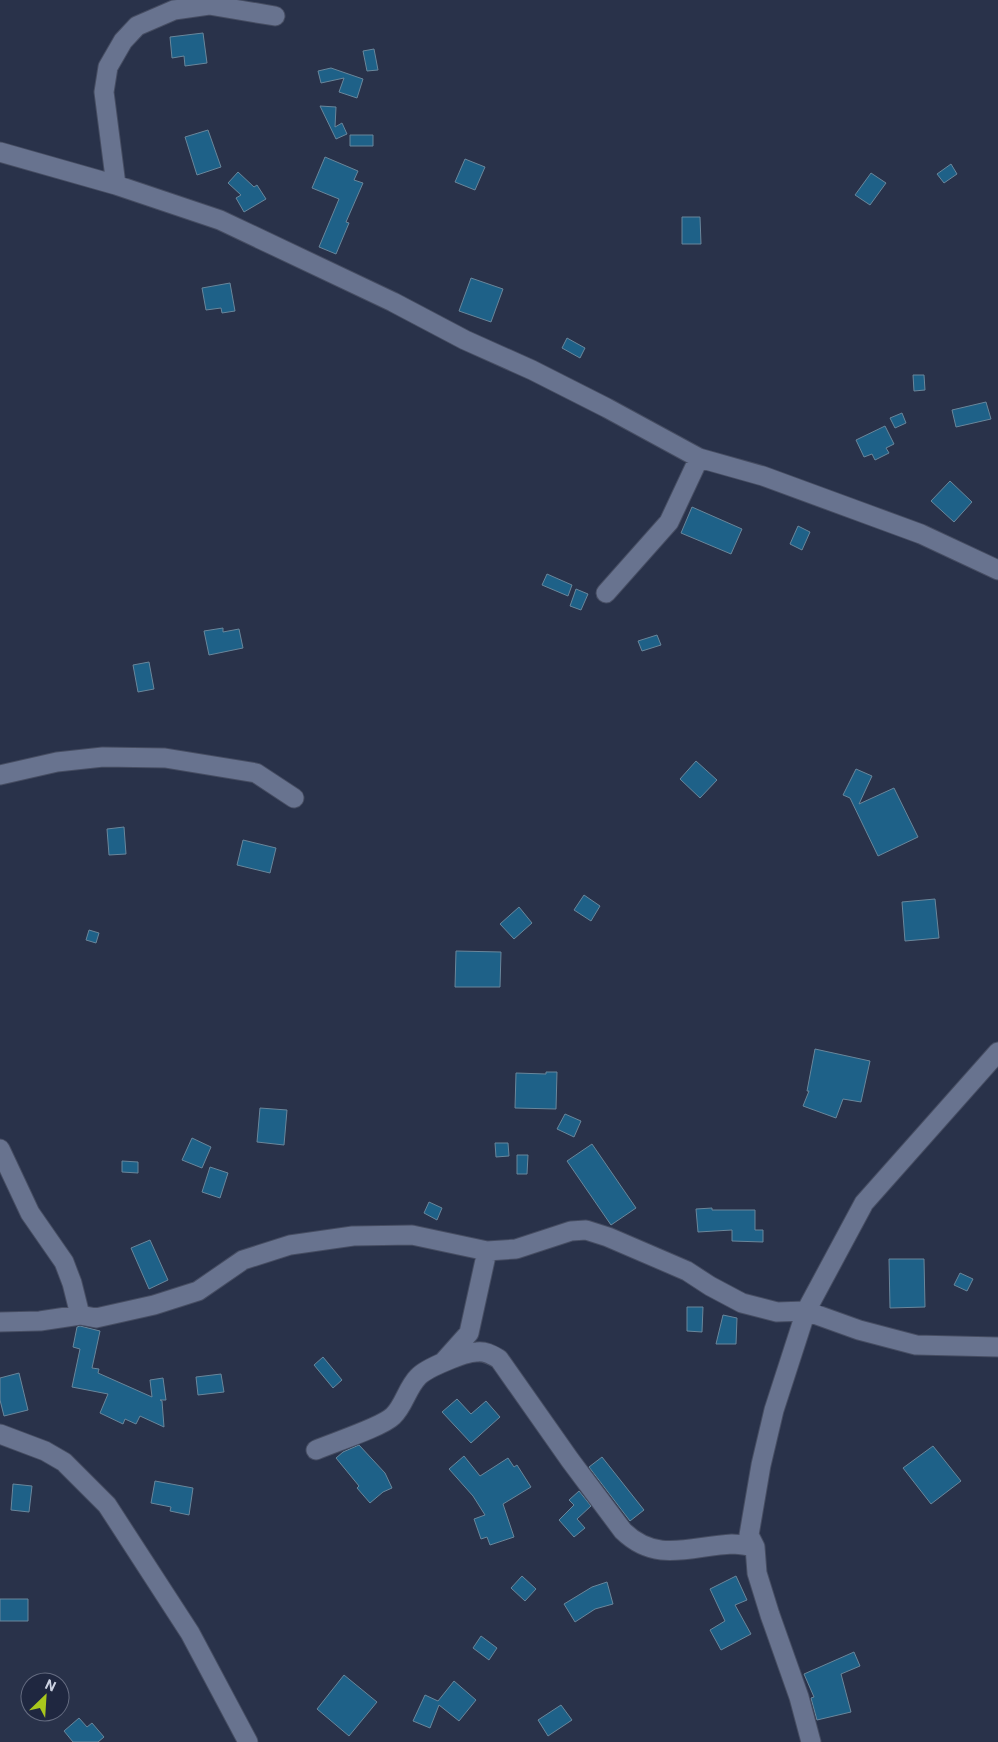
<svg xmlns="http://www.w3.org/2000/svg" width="998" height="1742" viewBox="0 0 998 1742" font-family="Roboto,sans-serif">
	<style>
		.building { fill: #1e6188; stroke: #69869b }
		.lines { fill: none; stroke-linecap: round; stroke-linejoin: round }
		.minor-casing { stroke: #464d62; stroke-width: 21 }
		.minor { stroke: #68738f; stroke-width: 19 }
	</style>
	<rect width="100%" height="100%" fill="#29324a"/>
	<path class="building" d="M203,33L207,63L185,66L184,56L172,58L170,37Z
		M374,49L378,70L367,71L363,51Z
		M331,68L363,79L357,98L339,92L344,78L321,83L318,71Z
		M320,106L336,107L335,127L342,123L347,134L336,139Z
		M208,130L221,167L197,175L185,137Z
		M350,135H373V146H350Z
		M325,157L358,171L354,180L363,183L346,222L349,223L336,254L319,247L339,199L312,188Z
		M465,159L485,167L475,190L455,182Z
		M951,164L957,174L944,183L937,174Z
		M238,172L254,187L257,185L266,199L244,212L236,198L241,195L228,183Z
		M871,173L886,183L870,205L855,195Z
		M682,217H700L701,244H682Z
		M471,278L503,289L491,322L459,311Z
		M230,283L235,311L222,313L221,308L206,310L202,288Z
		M567,338L585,348L580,358L562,348Z
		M913,375H924L925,390L914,391Z
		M986,402L991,419L956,427L952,410Z
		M902,413L906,423L895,428L890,418Z
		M885,426L894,444L886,448L889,453L875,460L872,454L864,457L856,440Z
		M950,481L972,502L954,522L931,501Z
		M692,507L742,529L731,554L681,533Z
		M798,526L810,532L802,550L790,544Z
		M547,574L572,585L568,596L542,585Z
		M576,589L588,594L581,610L570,606Z
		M223,628V632L239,629L243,648L209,655L204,631Z
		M657,635L661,645L642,651L638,641Z
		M149,662L154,689L138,692L133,665Z
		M696,761L717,780L700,798L680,779Z
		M856,769L872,776L859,804L894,788L918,837L878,856L850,798L843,795Z
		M124,827L126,854L109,855L107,829Z
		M243,840L276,848L270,873L237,865Z
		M584,895L600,906L591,921L574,910Z
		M935,899L939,938L905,941L902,902Z
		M519,907L532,923L514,939L500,924Z
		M89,930L99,933L96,943L86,940Z
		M456,951L501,952L500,987H455Z
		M815,1049L870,1061L861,1102L843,1099L836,1118L803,1106L809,1091H807Z
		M546,1072H557L556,1109L515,1108L516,1073L546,1074Z
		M260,1108L287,1110L284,1145L257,1142Z
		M565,1114L581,1121L574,1137L557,1129Z
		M192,1138L211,1147L202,1168L182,1160Z
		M495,1143H508L509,1156L496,1157Z
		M592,1144L636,1208L611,1225L567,1161Z
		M517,1155H528L527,1174H517Z
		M122,1161L138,1162V1173L122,1172Z
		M210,1167L228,1173L220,1198L202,1192Z
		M429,1202L442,1208L437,1220L424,1213Z
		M712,1208V1210H755V1230H763V1242L732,1241V1230L698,1232L696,1209Z
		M150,1240L168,1280L149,1289L131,1248Z
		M889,1259H924L925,1307L890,1308Z
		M960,1273L973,1279L967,1291L954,1285Z
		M687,1307H703L702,1332L687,1331Z
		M723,1315L737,1318L736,1344H716Z
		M80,1326L100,1331L92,1368L99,1369L98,1373L152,1397L150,1380L163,1378L166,1400H160L162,1401L164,1427L140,1416L136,1424L125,1419L123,1424L100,1413L108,1394L72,1387L80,1349L73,1347L77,1327Z
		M323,1357L342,1380L333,1388L314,1365Z
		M19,1373L28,1410L4,1416L0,1400V1378Z
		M221,1374L224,1392L198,1395L196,1377Z
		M457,1399L471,1414L486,1401L500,1417L471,1443L442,1412Z
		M359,1445L385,1473L392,1488L383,1492L370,1503L357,1488L359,1486L336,1458L343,1452Z
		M933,1446L961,1481L931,1504L903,1468Z
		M464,1456L480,1476L508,1458L514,1467L517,1465L531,1487L503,1504L514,1537L490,1545L487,1537L481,1539L474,1519L485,1515L473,1496L449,1469Z
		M602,1457L644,1510L630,1521L589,1467Z
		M155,1481L193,1488L189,1515L170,1511L171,1507L151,1503Z
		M13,1484L32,1486L29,1512L11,1510Z
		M579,1491L591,1506L577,1519L585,1528L574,1537L559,1520L574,1505L569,1500Z
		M522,1576L536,1589L525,1601L511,1588Z
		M736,1576L747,1600L735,1605L751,1634L721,1650L710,1630L725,1621L710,1589Z
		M607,1582L613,1604L595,1609L575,1622L564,1604L592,1587Z
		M0,1599H28V1621H0Z
		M481,1636L497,1648L489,1660L473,1648Z
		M854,1652L860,1666L841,1674L851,1712L817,1720L811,1698L814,1697L804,1674Z
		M344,1675L377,1702L349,1736L317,1709Z
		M454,1681L476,1700L459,1721L439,1705L430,1728L413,1721L425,1695L438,1701Z
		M561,1705L572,1720L548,1736L538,1720Z
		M79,1718L87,1727L92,1723L104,1737L98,1742H73L64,1731Z"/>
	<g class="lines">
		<g class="minor-casing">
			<path id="minor" d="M0,152L116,185L220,220L393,302L465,340L532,370L607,408L699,458L763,476L872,516L921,534L998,570
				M116,185L104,92L108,67L123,41L137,26L174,10L209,5L275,16
				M606,593L669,522L699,458
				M0,775L57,762L103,757L165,758L256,773L294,798
				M0,1149L30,1213L64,1262L72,1283L80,1315
				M0,1322L40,1321L80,1315L96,1318L154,1305L198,1291L243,1260L290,1245L353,1236L412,1235L487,1251L516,1249L571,1231L586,1230L608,1237L687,1271L710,1286L742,1303L777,1312L806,1311L859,1330L916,1345L998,1347
				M444,1361L469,1333L487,1251
				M0,1434L45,1451L64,1462L107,1505L190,1633L248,1742
				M316,1450C332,1443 382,1427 393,1416C404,1406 407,1388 418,1377C426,1368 465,1352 477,1352C486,1351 492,1355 499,1359L570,1460L623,1531C657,1564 691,1546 732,1544C740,1544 748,1546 755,1547
				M811,1742L799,1697L770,1615L757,1573L755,1547L749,1535L761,1465L774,1410L806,1311L864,1203L998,1052"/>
		</g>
		<use href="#minor" class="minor"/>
	</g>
	<g transform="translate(45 1697) rotate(25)"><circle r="24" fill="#1f2740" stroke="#656c81"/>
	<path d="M0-4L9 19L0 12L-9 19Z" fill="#a8c71c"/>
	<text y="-8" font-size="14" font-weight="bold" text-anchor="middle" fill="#cdd3e3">N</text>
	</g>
</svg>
